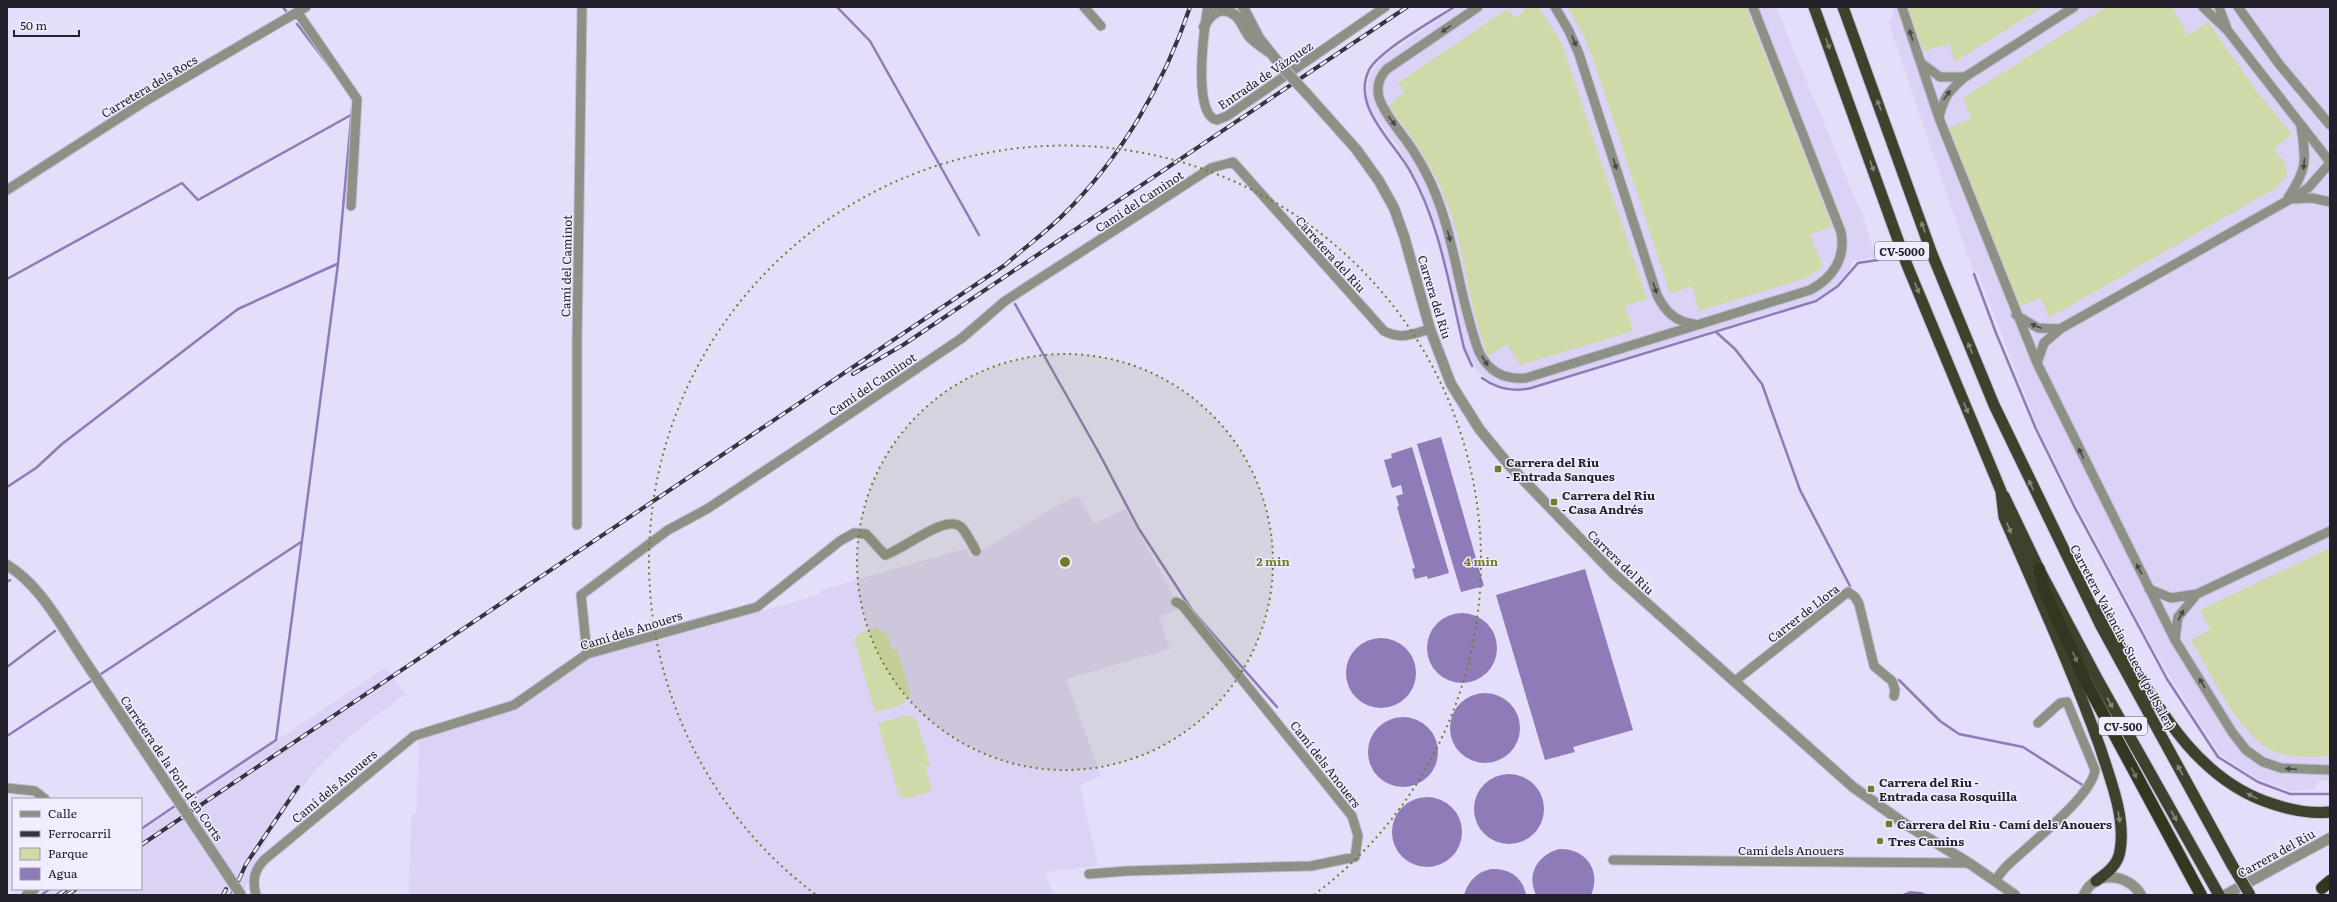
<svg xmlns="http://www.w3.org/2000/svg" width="2337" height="902" viewBox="0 0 2337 902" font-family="Literata,serif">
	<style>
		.built { fill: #dbd2f5 }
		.green { fill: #cedaa7 }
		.water { fill: #8e7bb7 }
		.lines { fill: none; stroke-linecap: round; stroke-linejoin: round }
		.stream { stroke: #8e7bb7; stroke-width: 2.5 }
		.minor-casing { stroke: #c2bcd5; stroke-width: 11 }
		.tertiary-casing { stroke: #c2bcd5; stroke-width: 12 }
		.trunk-casing { stroke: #c2bcd5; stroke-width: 13 }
		.motorway-casing { stroke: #c2bcd5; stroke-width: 14 }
		.minor { stroke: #8d9084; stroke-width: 9 }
		.tertiary { stroke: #8d9084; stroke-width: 10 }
		.trunk { stroke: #3e422c; stroke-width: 11 }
		.motorway { stroke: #32371f; stroke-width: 12 }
		.rail-casing { stroke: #373440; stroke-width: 4 }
		.rail { stroke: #f1edfe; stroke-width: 2.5; stroke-dasharray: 8; stroke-linecap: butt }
		.tertiary-bridge-casing { stroke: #c2bcd5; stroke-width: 12; stroke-linecap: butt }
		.trunk-bridge-casing { stroke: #c2bcd5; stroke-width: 13; stroke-linecap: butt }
		.tertiary-bridge { stroke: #8d9084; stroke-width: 10 }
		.trunk-bridge { stroke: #3e422c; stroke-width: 11 }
		.oneway { fill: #48474a }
		.oneway2 { fill: #868680 }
		.oneway3 { fill: #75776d }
		.ring { fill: none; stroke: #707e2c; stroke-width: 2; stroke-dasharray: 2 4 }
		.poi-dot { fill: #707e2c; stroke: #f1edfe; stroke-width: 1.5 }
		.labels { text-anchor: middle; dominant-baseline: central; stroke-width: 3; stroke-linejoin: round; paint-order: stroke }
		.shield { fill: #f1edfe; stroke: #615e6a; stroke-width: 1 }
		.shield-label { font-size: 11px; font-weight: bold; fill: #23202b }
		.street-label { font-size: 12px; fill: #23202b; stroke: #f1edfe }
		.poi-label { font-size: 12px; font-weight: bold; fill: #23202b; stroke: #f1edfe; text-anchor: start }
		.centre { fill: #707e2c; stroke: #f1edfe; stroke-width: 2 }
		.ring-label { font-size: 12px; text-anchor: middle; font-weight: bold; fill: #707e2c; stroke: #f1edfe; stroke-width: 3; stroke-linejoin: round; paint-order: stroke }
	</style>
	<rect width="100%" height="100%" fill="#e5defa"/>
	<path class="built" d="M1457,7H1776L1862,215L1876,257L1853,261L1848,272L1836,286L1813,300L1525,388H1508L1493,383L1478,372L1466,350L1434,223L1419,184L1398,147L1370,110L1366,98L1369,76L1382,58Z
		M1891,7H2330V781H2319L2314,790L2290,791L2257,779L2220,754L2163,666L2081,513L2037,426L1978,273L1973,271L1888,21L1894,14Z
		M1078,496L1094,524L1126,509L1170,589L1178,610L1159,616L1170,649L1066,679L1101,776L1080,785L1098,866L1045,872L1053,895H409L410,841L412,815L416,813L419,737L512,712L583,659L704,628L821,594V590L967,548L971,557L1060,504Z
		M386,667L405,694L346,739L312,774L285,811L256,859L242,895H46L55,889H141V832Z"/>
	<path class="green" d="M1528,7H1539L1562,44L1647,299L1625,306L1633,331L1520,365L1507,344L1488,356C1470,311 1466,262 1452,217C1438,174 1416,140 1388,106L1405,92L1398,83L1507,9L1516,18Z
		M1567,7H1746L1832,226L1810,235L1823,267L1806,278L1699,311L1692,286L1670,293L1591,53L1582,32Z
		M1908,7H2042L1955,62L1949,44L1923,51Z
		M2106,7H2172L2188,35L2208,22L2257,92L2292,134L2274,149C2289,166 2293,175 2272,190L2049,318L2041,298L2019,306L1949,128L1971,119L1963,98Z
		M2330,548V756C2312,757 2293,758 2276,752C2242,741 2209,670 2191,640L2210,630L2200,610Z
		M876,628L888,635L892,650L897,649L910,693L904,704L875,712L854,639L861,632Z
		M908,715L916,719L930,765L925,766L932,791L909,798L899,796L878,723Z"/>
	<path class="water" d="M1441,437L1484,586L1461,592L1417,444Z
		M1412,447L1449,573L1428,579L1427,576L1415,579L1412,569L1415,568L1397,507L1399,506L1396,496L1403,494L1401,485L1392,488L1384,460L1392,458L1391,454Z
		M1585,569L1633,730L1573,747L1575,752L1545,760L1496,595Z
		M1427 648a35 35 0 1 1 70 0a35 35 0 1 1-70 0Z
		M1346 673a35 35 0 1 1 70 0a35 35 0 1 1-70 0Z
		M1450 728a35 35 0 1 1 70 0a35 35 0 1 1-70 0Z
		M1368 752a35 35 0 1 1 70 0a35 35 0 1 1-70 0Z
		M1474 809a35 35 0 1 1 70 0a35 35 0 1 1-70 0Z
		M1392 832a35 35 0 1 1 70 0a35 35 0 1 1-70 0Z
		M1559,849C1585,848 1602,870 1591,895H1536C1526,874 1538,855 1559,849Z
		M1491,869C1509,868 1523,877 1526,895H1464C1468,881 1477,872 1491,869Z
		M1910,891L1921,892L1928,895H1900Z"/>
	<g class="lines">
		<path class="stream" d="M283,7L286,11
			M837,7L870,41L979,235
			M1454,7C1434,20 1379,51 1369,70C1351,107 1394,142 1410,171C1440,223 1450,290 1464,348L1472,366
			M297,24L330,67
			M1974,274L1996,333L2036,429L2075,508L2167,679L2218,757L2258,782L2290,794H2330
			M7,279L182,183L198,200L351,115
			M1015,304L1099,453L1139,529L1192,610L1277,707
			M1716,332L1735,349L1762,384L1800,490L1850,586
			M1482,378C1497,389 1513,392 1531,388L1816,301L1838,286L1858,263L1878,260
			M7,487L36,468L62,444L238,309L337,264
			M7,582L10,580
			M7,667L55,631
			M101,674L301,542
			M1899,680L1940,721L1959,734L2023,747L2084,786
			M7,736L91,681
			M183,802L276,740L338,264L352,108
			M141,829L178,804
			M41,895L50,889"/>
		<g class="minor-casing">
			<path id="minor" d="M1084,7L1101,26
				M1208,7C1204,27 1192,116 1217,120L1227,116L1385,7
				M1478,7L1387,69C1365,92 1388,115 1402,135C1411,146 1418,158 1425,171C1455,227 1457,293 1479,352C1489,372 1504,380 1526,378L1810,290C1833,278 1846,258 1841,232L1753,7
				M1555,7L1569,31L1579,54L1657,295C1665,311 1675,322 1694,324
				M1902,7L1939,118L2037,363L2175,640L2232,732L2246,750L2263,762L2281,768L2330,770
				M2203,7L2228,31L2330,162
				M2219,7L2227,29
				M2238,7L2279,64L2330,125
				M298,13L357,99L351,206
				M1921,63L1940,77H1965
				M1939,118C1944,96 1948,92 1965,77L2074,7
				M7,190L147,100L306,7
				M2288,198C2308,167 2306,162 2301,126
				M2293,199L2312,198L2330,202
				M2016,315L2038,328L2060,329
				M2037,363L2044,343L2060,329L2301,193L2309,187L2330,163
				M577,525V343L582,7
				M2149,589L2171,598L2197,594L2330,531
				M2175,640L2178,617L2197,594
				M587,654L581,595L668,530L707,509L805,444L962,338L1005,301L1211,168L1233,162L1384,331C1401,340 1413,334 1430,329
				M1735,681L1848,592L1855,597L1859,604L1874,666L1892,681L1895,690L1894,696
				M7,788L35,791L45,799
				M1613,860L1969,863
				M1089,874L1127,871L1311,866L1355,857L1358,836L1352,816L1182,605L1176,602
				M1996,881C2000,871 2010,863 2018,856C2037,838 2092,795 2095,770L2067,702L2060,703L2038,723
				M26,895L35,889
				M256,895C252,880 254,871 264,860L414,736L514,705L587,654L757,607L840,541L854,533L866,534L885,555C903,550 946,513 961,527C967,533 972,544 976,551"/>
		</g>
		<g class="tertiary-casing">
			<path id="tertiary" d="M1243,7L1259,38L1282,67
				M1204,27C1209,15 1221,4 1235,15C1241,20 1244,29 1249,36C1254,42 1262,47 1269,52
				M1307,94L1356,149L1379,181L1394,208L1404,236L1430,329L1451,384L1480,430L1509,465L1614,574L1853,787L1905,824L1969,863L2015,895
				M7,565C40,585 60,624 81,655
				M2084,895C2095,869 2129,874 2141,895
				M2225,895L2330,838"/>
		</g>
		<g class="trunk-casing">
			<path id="trunk" d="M1814,7L1907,265L2001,491L2004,517C2037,593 2072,669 2100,747C2110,779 2126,817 2120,851C2118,865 2107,873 2096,881
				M1843,7L1932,254L1994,405L2101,626L2232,865
				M2004,496L2039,569L2099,682L2219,895
				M2099,610C2146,682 2185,777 2273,804C2291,810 2311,814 2330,812"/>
		</g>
		<g class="motorway-casing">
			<path id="motorway" d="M2039,569L2045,592L2085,680L2201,895
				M2322,888L2330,881"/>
		</g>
		<use href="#minor" class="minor"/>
		<use href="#tertiary" class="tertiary"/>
		<use href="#trunk" class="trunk"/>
		<use href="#motorway" class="motorway"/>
		<g class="rail-casing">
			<path id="rail" d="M853,374L903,345L1407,7
				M141,845L1005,265C1024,248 1045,233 1063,215C1121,158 1164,84 1190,7
				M58,895L67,889
				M67,895L76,889
				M223,895L226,889
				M232,895L246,864L298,787"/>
		</g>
		<use href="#rail" class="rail"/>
		<g class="tertiary-bridge-casing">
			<path id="tertiary-bridge" d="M1282,67L1307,94
				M81,655L241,895"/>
		</g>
		<g class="trunk-bridge-casing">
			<path id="trunk-bridge" d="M2232,865L2250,895"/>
		</g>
		<use href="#tertiary-bridge" class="tertiary-bridge"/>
		<use href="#trunk-bridge" class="trunk-bridge"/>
	</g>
	<defs><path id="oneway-solid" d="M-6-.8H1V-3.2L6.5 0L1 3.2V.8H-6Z"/></defs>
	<g class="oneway">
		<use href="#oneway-solid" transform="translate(1446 29) rotate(146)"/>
		<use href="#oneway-solid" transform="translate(1911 35) rotate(-108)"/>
		<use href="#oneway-solid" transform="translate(1574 41) rotate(67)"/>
		<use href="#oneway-solid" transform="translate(1947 95) rotate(-54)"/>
		<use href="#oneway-solid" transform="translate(1392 121) rotate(52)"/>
		<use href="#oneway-solid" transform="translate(1615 164) rotate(72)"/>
		<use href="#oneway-solid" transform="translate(2304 164) rotate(96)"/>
		<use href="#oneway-solid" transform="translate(1449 236) rotate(75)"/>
		<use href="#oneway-solid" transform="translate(1655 288) rotate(72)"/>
		<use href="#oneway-solid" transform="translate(2036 326) rotate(-159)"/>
		<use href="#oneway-solid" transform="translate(1485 361) rotate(56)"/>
		<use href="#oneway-solid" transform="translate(2081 453) rotate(-116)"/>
		<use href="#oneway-solid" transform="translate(2139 569) rotate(-117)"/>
		<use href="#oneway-solid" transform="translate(2181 615) rotate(-61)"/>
		<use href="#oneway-solid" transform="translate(2202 683) rotate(-121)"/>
		<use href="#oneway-solid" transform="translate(2291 769) rotate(-175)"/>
	</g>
	<g class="oneway2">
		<use href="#oneway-solid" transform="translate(1828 44) rotate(70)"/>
		<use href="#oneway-solid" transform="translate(1879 105) rotate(-110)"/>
		<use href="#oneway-solid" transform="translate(1872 166) rotate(70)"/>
		<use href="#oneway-solid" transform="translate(1923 227) rotate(-110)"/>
		<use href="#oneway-solid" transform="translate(1917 288) rotate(68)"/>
		<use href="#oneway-solid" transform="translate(1970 348) rotate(-112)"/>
		<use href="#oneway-solid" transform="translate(1966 408) rotate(67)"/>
		<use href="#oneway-solid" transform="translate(2031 485) rotate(-116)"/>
		<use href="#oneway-solid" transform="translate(2009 528) rotate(67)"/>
		<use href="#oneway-solid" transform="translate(2110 703) rotate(61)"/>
		<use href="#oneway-solid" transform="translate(2180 770) rotate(-119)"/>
		<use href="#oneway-solid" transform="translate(2252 796) rotate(-152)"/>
		<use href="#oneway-solid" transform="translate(2174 816) rotate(61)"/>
		<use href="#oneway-solid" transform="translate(2119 817) rotate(81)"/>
	</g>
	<g class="oneway3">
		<use href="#oneway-solid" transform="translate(2075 657) rotate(66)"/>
		<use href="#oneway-solid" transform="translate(2134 773) rotate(62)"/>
	</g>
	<circle cx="1065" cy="562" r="208" fill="#707e2c" fill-opacity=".12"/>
	<g class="ring">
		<circle cx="1065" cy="562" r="208"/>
		<path d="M815 894A416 416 0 1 1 1315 894"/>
	</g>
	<g class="poi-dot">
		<rect x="1494" y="465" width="8" height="8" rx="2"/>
		<rect x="1550" y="498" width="8" height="8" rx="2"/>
		<rect x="1867" y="785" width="8" height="8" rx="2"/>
		<rect x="1885" y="820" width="8" height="8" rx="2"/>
		<circle cx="1880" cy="841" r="4"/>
	</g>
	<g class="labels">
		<g class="shield">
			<rect x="1875" y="242" width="54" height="18" rx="3"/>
			<rect x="2099" y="717" width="48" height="18" rx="3"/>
		</g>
		<g class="shield-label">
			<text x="1902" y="251">CV-5000</text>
			<text x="2123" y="726">CV-500</text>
		</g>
		<g class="street-label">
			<text transform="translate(1265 75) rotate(-34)">Entrada de Vázquez</text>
			<text transform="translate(149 86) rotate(-31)">Carretera dels Rocs</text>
			<text transform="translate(1139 201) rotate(-33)">Camí del Caminot</text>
			<text transform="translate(1331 254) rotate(48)">Carretera del Riu</text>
			<text transform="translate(566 266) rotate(-89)">Camí del Caminot</text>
			<text transform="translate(1435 297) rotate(73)">Carrera del Riu</text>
			<text transform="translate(872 384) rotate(-34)">Camí del Caminot</text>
			<text transform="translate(1621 562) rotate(44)">Carrera del Riu</text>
			<text transform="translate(1803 613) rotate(-38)">Carrer de Llora</text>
			<text transform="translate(631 630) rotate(-17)">Camí dels Anouers</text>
			<text transform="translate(2123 637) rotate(62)">Carretera València - Sueca (pel Saler)</text>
			<text transform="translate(1326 764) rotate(52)">Camí dels Anouers</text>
			<text transform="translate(172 768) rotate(56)">Carretera de la Font d'en Corts</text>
			<text transform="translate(334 786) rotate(-40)">Camí dels Anouers</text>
			<text x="1791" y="850">Camí dels Anouers</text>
			<text transform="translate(2276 853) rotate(-29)">Carrera del Riu</text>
		</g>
		<g class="poi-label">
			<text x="1506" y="462">Carrera del Riu<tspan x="1506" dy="14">- Entrada Sanques</tspan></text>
			<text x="1562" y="495">Carrera del Riu<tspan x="1562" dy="14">- Casa Andrés</tspan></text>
			<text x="1879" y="782">Carrera del Riu -<tspan x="1879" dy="14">Entrada casa Rosquilla</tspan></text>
			<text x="1897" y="824">Carrera del Riu - Camí dels Anouers</text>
			<text x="1888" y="841">Tres Camins</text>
		</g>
	</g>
	<circle cx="1065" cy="562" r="6" class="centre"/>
	<g class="ring-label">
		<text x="1273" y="566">2 min</text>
		<text x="1481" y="566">4 min</text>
	</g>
	<rect width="2337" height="902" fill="none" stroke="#23202b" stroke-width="16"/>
	<rect x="12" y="798" width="130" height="92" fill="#f1edfe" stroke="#9f9baa"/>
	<rect x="20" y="811" width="20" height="6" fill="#8d9084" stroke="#9f9baa"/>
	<text x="48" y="818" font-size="12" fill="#23202b">Calle</text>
	<rect x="20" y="831" width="20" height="6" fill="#373440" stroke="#9f9baa"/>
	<text x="48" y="838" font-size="12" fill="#23202b">Ferrocarril</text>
	<rect x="20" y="848" width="20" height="12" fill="#cedaa7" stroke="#9f9baa"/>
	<text x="48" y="858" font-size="12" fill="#23202b">Parque</text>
	<rect x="20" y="868" width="20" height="12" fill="#8e7bb7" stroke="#9f9baa"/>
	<text x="48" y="878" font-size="12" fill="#23202b">Agua</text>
	<path d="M14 30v6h65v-6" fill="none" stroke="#23202b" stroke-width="2"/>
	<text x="20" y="30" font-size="12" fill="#23202b" stroke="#f1edfe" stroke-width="3" paint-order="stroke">50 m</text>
</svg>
